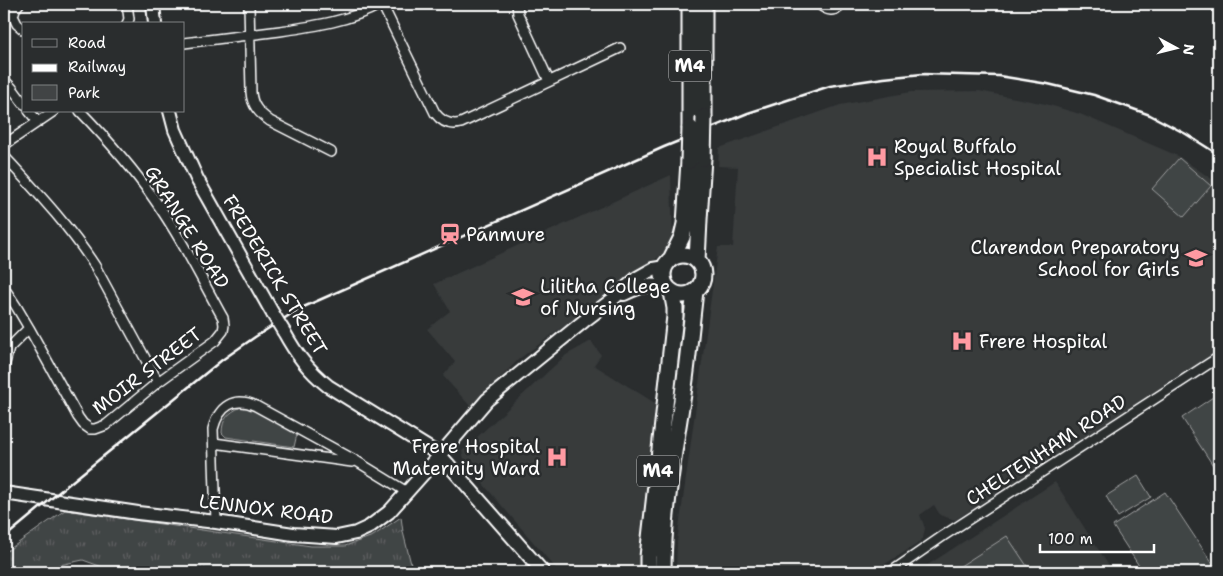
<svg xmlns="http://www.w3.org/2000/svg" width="1223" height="576" viewBox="0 0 1223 576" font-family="'Shantell Sans',sans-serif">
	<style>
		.built { fill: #373a3b }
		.grass { fill: url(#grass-tufts); stroke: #a0a2a2 }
		.park { fill: #414445; stroke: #a0a2a2 }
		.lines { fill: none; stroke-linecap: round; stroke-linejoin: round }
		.street-casing { stroke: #fff; stroke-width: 12 }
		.secondary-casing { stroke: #fff; stroke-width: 16 }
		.primary-casing { stroke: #fff; stroke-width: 19 }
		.street { stroke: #2a2d2e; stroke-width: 9 }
		.secondary { stroke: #2a2d2e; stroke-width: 12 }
		.primary { stroke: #2a2d2e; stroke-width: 15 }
		.rail { stroke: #fff; stroke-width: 2.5 }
		.secondary-bridge-casing { stroke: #fff; stroke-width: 16; stroke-linecap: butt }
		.primary-bridge-casing { stroke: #fff; stroke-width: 19; stroke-linecap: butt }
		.secondary-bridge { stroke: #2a2d2e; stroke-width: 12 }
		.primary-bridge { stroke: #2a2d2e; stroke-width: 15 }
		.labels { text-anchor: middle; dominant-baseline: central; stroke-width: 5; stroke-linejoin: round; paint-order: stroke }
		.shield { fill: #2a2d2e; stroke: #bfc0c0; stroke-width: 1 }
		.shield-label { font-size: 18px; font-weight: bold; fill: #fff }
		.poi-label { font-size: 19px; fill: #fff; stroke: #2a2d2e; text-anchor: start }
		.street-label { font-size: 19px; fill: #fff; stroke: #2a2d2e }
	</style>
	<defs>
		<pattern id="grass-tufts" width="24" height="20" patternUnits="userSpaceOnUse" patternTransform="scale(1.25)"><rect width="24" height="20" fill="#414445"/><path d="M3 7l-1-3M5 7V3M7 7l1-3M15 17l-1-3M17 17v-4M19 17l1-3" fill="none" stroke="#5e6061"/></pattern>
	</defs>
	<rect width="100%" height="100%" fill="#2a2d2e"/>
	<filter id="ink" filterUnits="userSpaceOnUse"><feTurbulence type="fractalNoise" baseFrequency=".02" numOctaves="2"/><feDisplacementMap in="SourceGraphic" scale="10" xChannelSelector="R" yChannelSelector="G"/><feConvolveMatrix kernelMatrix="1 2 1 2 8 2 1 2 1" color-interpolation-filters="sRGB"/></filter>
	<g filter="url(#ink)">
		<path class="built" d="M979,91L1046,104L1080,114L1178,156L1219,184V350L955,520L940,515L934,505L920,515L925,528L923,538L916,545L872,572H676L677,542L718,247H733L738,167L718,166L719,148L840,105L911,92Z
			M671,175L673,244L656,259L519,359L471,407L443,376L455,362L427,329L450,311L434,284Z
			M591,341L601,355L594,365L655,403L640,572H559L465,463L462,451L566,355Z
			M1055,482L1113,572H917Z"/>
		<path class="grass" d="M65,510L311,546H345L373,536L401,517L403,532L413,572H113L105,568L83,560L27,572H4V553Z"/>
		<path class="park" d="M1179,158L1211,186L1184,217L1152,189Z
			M1219,393V468L1216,470L1182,418Z
			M241,407H247L297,434L294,447L226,437L222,433C222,419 228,413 241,407Z
			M1138,476L1151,497L1118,517L1106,496Z
			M1165,492L1218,572H1143L1113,526Z
			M1007,536L1031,572H951Z"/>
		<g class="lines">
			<g class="street-casing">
				<path id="street" d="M19,4L15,9L13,16L17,24L24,30
					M249,4L251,92C252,106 259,113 270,121L331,152
					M382,4L435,113C442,122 450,126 461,123L620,48
					M517,4L518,14L549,81
					M819,4C827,11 835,13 841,4
					M127,24L129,19L127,4
					M184,43C216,39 248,35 280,31C315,26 350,21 381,4
					M4,80L12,88L24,104
					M29,111L38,122
					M4,145L54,111
					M4,156C36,191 69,226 95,266L158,382
					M4,288L16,306L29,328L78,417L83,424L90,429H95L106,425L158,382L215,341L223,331L224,325L223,318C201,278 180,236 154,199C132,167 107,139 80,111
					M4,367L9,348L29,328
					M214,443L352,462
					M216,522L213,429C219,406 234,396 256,406L358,462L407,492
					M891,572L943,536L1219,357"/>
			</g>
			<g class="secondary-casing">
				<path id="secondary" d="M153,4L155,24
					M170,111L175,130L197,179L273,314
					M624,294C641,286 651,282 668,289
					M284,332C296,354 308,370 328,386L440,455L543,572
					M4,493L138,513L216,522L293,534L337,537L356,533L369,527L389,512L440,455L487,400L584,321L613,299L637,278L653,269L665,267"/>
			</g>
			<g class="primary-casing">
				<path id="primary" d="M704,117V4
					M690,128V4
					M663 275a20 20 0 1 1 40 0a20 20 0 1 1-40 0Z
					M671,259L682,237L685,224L689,161
					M697,261L699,220L703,158
					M648,572V557L650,538L675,316V308L672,292
					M663,572C663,512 674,453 683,394C688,360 691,325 695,291"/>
			</g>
			<use href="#street" class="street"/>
			<use href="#secondary" class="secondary"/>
			<use href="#primary" class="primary"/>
			<path class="rail" d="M4,538L64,488L222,360L255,337L299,309L664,147L748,113L830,86L884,78L922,74L999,76L1048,84L1094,95L1150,115L1186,134L1219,155"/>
			<g class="secondary-bridge-casing">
				<path id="secondary-bridge" d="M273,314L284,332"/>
			</g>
			<g class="primary-bridge-casing">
				<path id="primary-bridge" d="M703,158L704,117
					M689,161L690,128"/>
			</g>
			<use href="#secondary-bridge" class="secondary-bridge"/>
			<use href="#primary-bridge" class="primary-bridge"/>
		</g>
	</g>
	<defs>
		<g id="hospital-bare" transform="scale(1.725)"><path d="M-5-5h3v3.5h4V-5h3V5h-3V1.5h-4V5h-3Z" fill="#ff9aa2" stroke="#2a2d2e" stroke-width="2.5" paint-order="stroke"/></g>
		<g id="station-bare" transform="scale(1.725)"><path d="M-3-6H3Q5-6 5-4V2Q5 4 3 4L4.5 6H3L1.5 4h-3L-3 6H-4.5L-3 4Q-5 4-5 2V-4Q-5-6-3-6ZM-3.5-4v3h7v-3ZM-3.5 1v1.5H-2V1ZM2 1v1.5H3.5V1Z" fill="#ff9aa2" stroke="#2a2d2e" stroke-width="2.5" paint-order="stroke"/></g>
		<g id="school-bare" transform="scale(1.725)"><path d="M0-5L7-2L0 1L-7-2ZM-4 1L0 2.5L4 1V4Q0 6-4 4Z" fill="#ff9aa2" stroke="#2a2d2e" stroke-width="2.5" paint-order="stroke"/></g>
		<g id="university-bare" transform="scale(1.725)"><path d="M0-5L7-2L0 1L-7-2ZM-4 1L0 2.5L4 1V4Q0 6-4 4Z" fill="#ff9aa2" stroke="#2a2d2e" stroke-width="2.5" paint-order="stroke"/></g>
	</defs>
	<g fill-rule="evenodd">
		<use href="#hospital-bare" x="877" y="157"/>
		<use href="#station-bare" x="450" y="234"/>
		<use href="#school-bare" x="1196" y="258"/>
		<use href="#university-bare" x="523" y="297"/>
		<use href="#hospital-bare" x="962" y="341"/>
		<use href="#hospital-bare" x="557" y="457"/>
	</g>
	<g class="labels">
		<g class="shield">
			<rect x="669" y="50.5" width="42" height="31" rx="4"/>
			<rect x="637" y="455.5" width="42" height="31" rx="4"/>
		</g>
		<g class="shield-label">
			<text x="690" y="66">M4</text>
			<text x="658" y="471">M4</text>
		</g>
		<g class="poi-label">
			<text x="894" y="146">Royal Buffalo<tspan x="894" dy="22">Specialist Hospital</tspan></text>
			<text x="466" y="234">Panmure</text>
			<text x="1180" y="247" text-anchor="end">Clarendon Preparatory<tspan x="1180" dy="22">School for Girls</tspan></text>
			<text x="540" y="286">Lilitha College<tspan x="540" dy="22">of Nursing</tspan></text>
			<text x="979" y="341">Frere Hospital</text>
			<text x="540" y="446" text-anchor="end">Frere Hospital<tspan x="540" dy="22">Maternity Ward</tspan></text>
		</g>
		<g class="street-label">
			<text transform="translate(187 227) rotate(58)">GRANGE ROAD</text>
			<text transform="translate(275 275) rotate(59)">FREDERICK STREET</text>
			<text transform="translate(147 371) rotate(-37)">MOIR STREET</text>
			<text transform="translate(1046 450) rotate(-33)">CHELTENHAM ROAD</text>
			<text transform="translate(266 509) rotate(7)">LENNOX ROAD</text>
		</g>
	</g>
	<rect width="1223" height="576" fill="none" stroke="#2a2d2e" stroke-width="20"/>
	<rect x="10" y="10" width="1203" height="556" fill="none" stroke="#fff" stroke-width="2" filter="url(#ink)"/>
	<rect x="22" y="22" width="162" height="90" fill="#2a2d2e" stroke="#7f8182"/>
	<rect x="32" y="39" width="25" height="8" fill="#2a2d2e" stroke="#7f8182"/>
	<text x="68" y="48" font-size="15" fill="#ffffff">Road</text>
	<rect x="32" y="64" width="25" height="8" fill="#ffffff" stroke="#7f8182"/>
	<text x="68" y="72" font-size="15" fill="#ffffff">Railway</text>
	<rect x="32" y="85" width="25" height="15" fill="#414445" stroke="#7f8182"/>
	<text x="68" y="98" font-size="15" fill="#ffffff">Park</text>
	<g transform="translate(1176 48) rotate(97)" stroke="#2a2d2e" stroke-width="4" paint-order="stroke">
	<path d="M0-4L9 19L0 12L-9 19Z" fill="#ffffff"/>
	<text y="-8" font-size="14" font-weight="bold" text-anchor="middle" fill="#ffffff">N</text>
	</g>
	<path d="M1040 544v8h114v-8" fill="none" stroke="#ffffff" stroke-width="2.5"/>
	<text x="1048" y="544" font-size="15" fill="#ffffff" stroke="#2a2d2e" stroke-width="4" paint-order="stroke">100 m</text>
</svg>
